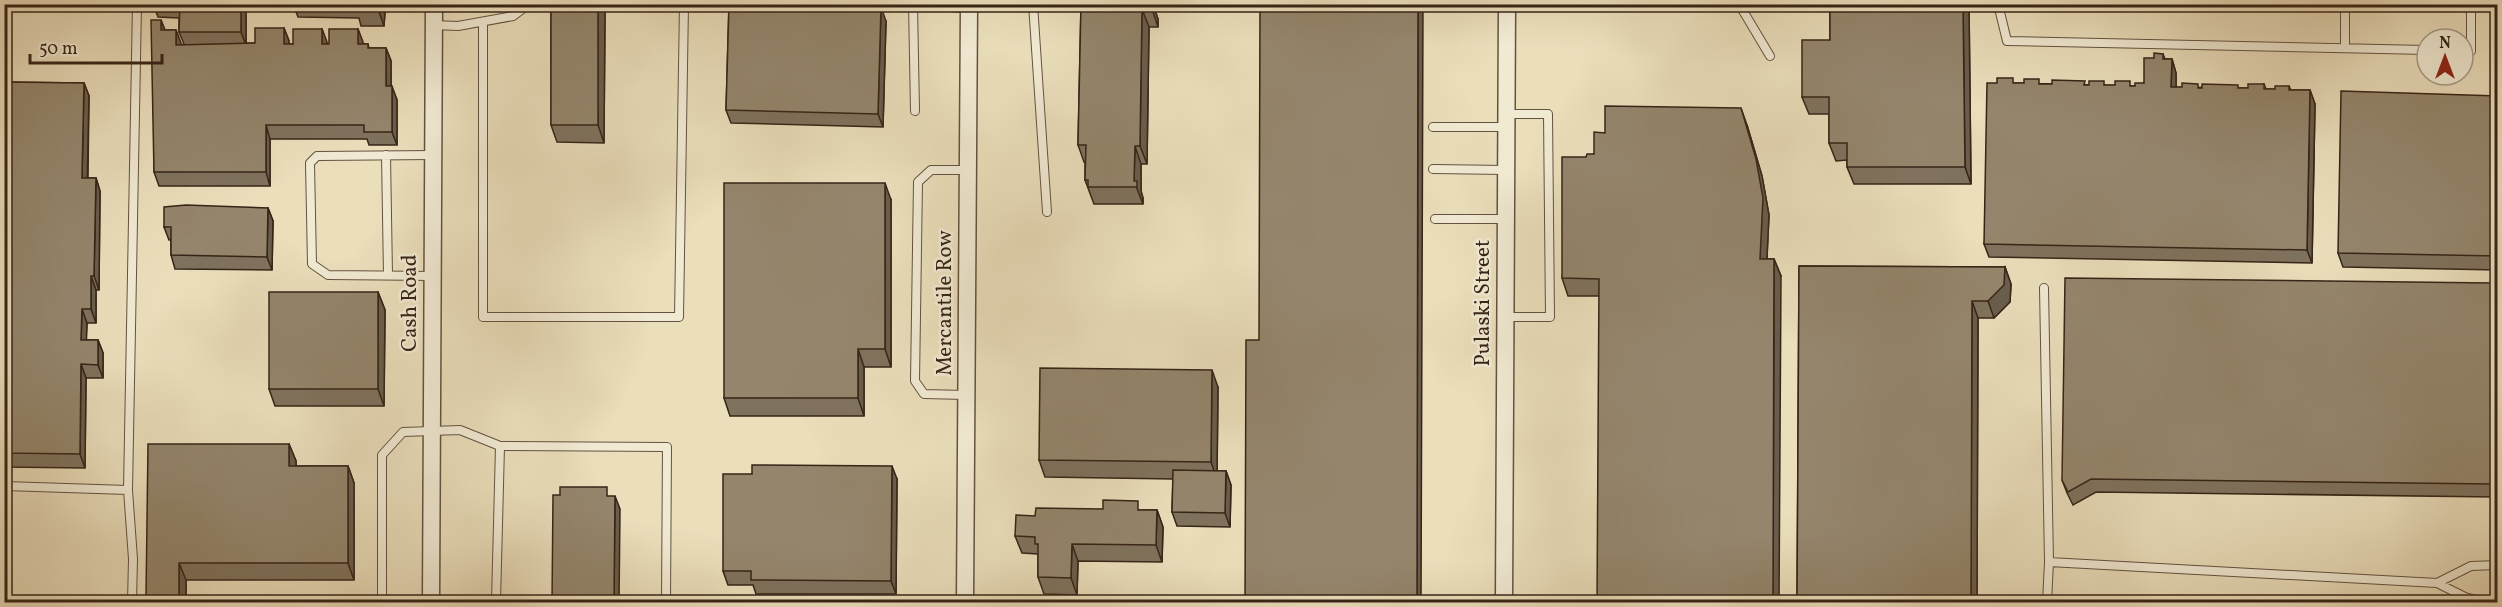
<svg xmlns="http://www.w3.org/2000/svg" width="2502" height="607" viewBox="0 0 2502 607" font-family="Vollkorn,serif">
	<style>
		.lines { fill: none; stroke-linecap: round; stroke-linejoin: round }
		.service-casing { stroke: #645240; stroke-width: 10 }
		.minor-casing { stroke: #645240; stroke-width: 19 }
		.service { stroke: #f1ead3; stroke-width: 8 }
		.minor { stroke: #f1ead3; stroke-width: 16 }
		.wall { fill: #7f725d; stroke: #372417; stroke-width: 1.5 }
		.shaded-wall { fill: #685d4c; stroke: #372417; stroke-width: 1.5 }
		.building { fill: #94856c; stroke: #372417; stroke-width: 1.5 }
		.labels { text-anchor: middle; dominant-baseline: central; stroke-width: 5; stroke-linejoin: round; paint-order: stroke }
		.street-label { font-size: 21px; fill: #372417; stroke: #f1ead3 }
	</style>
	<rect width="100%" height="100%" fill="#eadebb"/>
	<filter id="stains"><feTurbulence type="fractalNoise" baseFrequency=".00333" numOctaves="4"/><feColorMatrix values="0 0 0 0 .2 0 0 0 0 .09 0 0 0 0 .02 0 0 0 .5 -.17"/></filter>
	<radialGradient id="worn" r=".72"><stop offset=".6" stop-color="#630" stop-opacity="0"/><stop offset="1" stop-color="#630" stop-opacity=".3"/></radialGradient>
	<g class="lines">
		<g class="service-casing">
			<path id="service" d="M913,4L915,111
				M923,4L969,9
				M1033,4L1047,212
				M1739,4L1770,56
				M1998,4L2007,41L2427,50
				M2345,4V48
				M483,22V317H679L684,4
				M433,25L458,26L513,16L529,4
				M2463,51H2471V4
				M1433,127H1506
				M386,155L388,275
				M433,155L317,156L310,163L312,264L328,275L433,276
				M1433,169L1506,170
				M1435,219H1506
				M2044,288L2049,562L2437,583L2465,597L2483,602
				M1505,317H1550L1548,114H1506
				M966,395L924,394L915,381L918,182L931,170H968
				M500,446L667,447L666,602
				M4,486L128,490L133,559L132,602
				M128,490L137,4
				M2437,583L2471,566L2498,565
				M382,602V455L403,432L460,430L500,446L496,602
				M405,602H431
				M2047,602L2049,562"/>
		</g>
		<g class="minor-casing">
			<path id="minor" d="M431,602L434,4
				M965,602L969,4
				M1504,602L1507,4"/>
		</g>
		<use href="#service" class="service"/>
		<use href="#minor" class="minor"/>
	</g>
	<path class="wall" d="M153,4H246V43H255L284,28L289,41V44H293L322,29L327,44H329L358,29L363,44H368L369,48H386L391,61V86L397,100V145H369L367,139H270V186H159L154,172L161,20L165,30H176L181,45L184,44L179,32V18L158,17Z
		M293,4H391V6H382L385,12L384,26H361L359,18L298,17Z
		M551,4H602L605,11L604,143L557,142L551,125Z
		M729,4H864V7L886,21L883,127L731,123L726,110Z
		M1081,4H1153L1158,19V27H1149L1147,164H1141V191L1143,198V204H1094L1085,180V162H1084L1078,145Z
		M1830,4H1969L1971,184H1854L1847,167V160L1836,161L1829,143V114H1809L1802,97L1830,40Z
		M2163,54L2165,59H2172L2176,73V87L2248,88L2264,84L2266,89H2275L2289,86L2291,90H2310L2315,104L2312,263L1989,257L1984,244L2014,83L2135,86L2144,83L2154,58Z
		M4,82L84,83L89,96L88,178H96L100,191L99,290H96V323H87L86,340H98L103,353V378H86L85,468L4,467Z
		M2498,96V270L2343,267L2338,253Z
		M1747,125L1762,176L1769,215L1767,259H1774L1781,276L1599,296H1568L1562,278L1586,157L1594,154L1605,133Z
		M891,200V367H864V416H730L724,398Z
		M268,208L273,221L272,270L175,269L171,255V240H169L164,227Z
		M1799,266L2005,267L2011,284L2010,302L1994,318H1978L1977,603H1797Z
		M378,292L385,310L384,406H275L269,389Z
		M2497,296L2496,497L2096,492L2073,505L2067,493L2062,480Z
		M1218,387L1217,471H1226L1231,485L1230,527L1177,526L1172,512L1173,479L1045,477L1039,460Z
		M289,444L296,461V466H348L354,483V580H186V603H148L146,597Z
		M897,479L896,594H756L753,585H728L723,571Z
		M1141,510H1157L1163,527L1162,562L1078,561L1077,595L1044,594L1038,577V554L1022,553L1015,536L1035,516Z"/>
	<path class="shaded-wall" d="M241,4H246V45L241,32Z
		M378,4H382L385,12L384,26L378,9Z
		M598,4H602L605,11L604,143L598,125Z
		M1152,4H1153L1158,19V27L1152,9Z
		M1418,4H1423L1421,603H1417Z
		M1963,4H1969L1971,184L1965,167Z
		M881,7L886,21L883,127L878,114Z
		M1142,9L1149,27L1147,164L1140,146Z
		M161,20L166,33L161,30Z
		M284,28L289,41V57L284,44Z
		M322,29L327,42V57L322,44Z
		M358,29L363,42V58L358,44Z
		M176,30L181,43V58L176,45Z
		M386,48L391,61V100L386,86Z
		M2172,59L2176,73V100L2171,87Z
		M84,83L89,96L87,191L82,178Z
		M392,86L397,100V145L392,132Z
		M2310,90L2315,104L2312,263L2307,250Z
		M1741,108L1747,125L1762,176L1769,215L1766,276L1760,259Z
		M266,125L270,139V186L266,172Z
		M1135,146L1141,164V191L1143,198V204L1134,181Z
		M96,178L100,191L99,290L94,276Z
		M885,183L891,200V367L885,349Z
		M268,208L273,221L272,270L267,257Z
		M1774,259L1781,276L1779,603H1773Z
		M2005,267L2011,284L2010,302L1994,318L1988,301Z
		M91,276L96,290V323L91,309Z
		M2492,283L2497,296L2496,497L2491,484Z
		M378,292L385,310L384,406L378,389Z
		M1972,301L1978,318L1977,603H1971Z
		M82,309L87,323L86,353L81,340Z
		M98,340L103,353V378L98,365Z
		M858,349L864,367V416L858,398Z
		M81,364L86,378L85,468L80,454Z
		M1212,370L1218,387L1217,479L1211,462Z
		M289,444L296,461V483L289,466Z
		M348,466L354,483V580L348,563Z
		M892,466L897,479L896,594L891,581Z
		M1226,471L1231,485L1230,527L1225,513Z
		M615,496L620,509L619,603H614Z
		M1157,510L1163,527L1162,562L1156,545Z
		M1072,544L1078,561L1077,595L1071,578Z
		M179,563L186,580V603H181L179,597Z"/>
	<path class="building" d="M180,4H241V32H179Z
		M355,4H378V9H355Z
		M551,4H598V125H551Z
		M729,4H855V7H881L878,114L726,110Z
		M1081,4H1152V9H1142L1140,146H1135L1134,181H1137V187H1088V180H1085L1086,145H1078Z
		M1260,4H1418L1417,603H1245L1246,340H1259Z
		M1830,4H1963L1965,167H1847V143H1829V97H1802V40H1830Z
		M151,20H161V30H176V45L255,43V28H284V44H293V29H322V44H329V29H358V44H368V48H386V86H392V132H364V125H266V172H154Z
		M2154,53L2163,54V59H2172L2171,87H2182V83L2198,84V88H2202V84L2238,85V88H2248V84H2264V89H2275V86H2289V90H2310L2307,250L1984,244L1987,83H1997V78H2013V83H2024V79H2039V84H2052V80L2085,81L2084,85H2089V81H2104V85H2115V81H2130V86H2135V83H2144V58H2154Z
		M4,82L84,83L82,178H96L94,276H91V309H82L81,340H98V365L81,364L80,454L4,453Z
		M2341,91L2498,96V256L2338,253Z
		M1605,106L1741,108L1756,159L1763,198L1760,259H1774L1773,603H1597L1599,279L1562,278V157H1586L1587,154H1594V132L1605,133Z
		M724,183H885V349H858V398H724Z
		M186,205L268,208L267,257L171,255V227H164V207Z
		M1799,266L2005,267L2004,285L1988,301H1972L1971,603H1797Z
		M2065,278L2492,283L2491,484L2091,479L2068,492L2062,480Z
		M269,292H378V389H269Z
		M1040,368L1212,370L1211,462L1039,460Z
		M148,444H289V466H348V563H179V597H146Z
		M752,465L892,466L891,581L751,580V571H723V474H752Z
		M1173,470L1226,471L1225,513L1172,512Z
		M560,487H607V496H615L614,603H552L553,495H560Z
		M1103,500L1138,501V510H1157L1156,545L1072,544L1071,578L1038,577V544H1035V537L1015,536L1016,515L1035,516L1036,508L1103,509Z"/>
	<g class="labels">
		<g class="street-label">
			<text transform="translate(410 303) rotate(-90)">Cash Road</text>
			<text transform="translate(945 303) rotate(-90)">Mercantile Row</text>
			<text transform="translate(1483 303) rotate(-90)">Pulaski Street</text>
		</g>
	</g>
	<rect width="2502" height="607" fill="none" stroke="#eadebb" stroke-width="24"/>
	<rect x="6" y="6" width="2490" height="595" fill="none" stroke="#372417" stroke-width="3"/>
	<rect x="12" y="12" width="2478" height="583" fill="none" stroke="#372417" stroke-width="1.5"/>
	<g transform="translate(2445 57)"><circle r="28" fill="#f1ead3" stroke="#a79b88" stroke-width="1.5"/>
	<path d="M0-4.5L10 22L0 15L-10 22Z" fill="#8f2418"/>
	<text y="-9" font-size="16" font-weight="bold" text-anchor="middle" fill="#372417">N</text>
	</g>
	<path d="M30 54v9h132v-9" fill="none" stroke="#372417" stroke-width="3"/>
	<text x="39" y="54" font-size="18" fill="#372417" stroke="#f1ead3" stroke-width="4.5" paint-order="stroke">50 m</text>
	<rect width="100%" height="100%" filter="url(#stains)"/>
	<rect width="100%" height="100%" fill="url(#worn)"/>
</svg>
